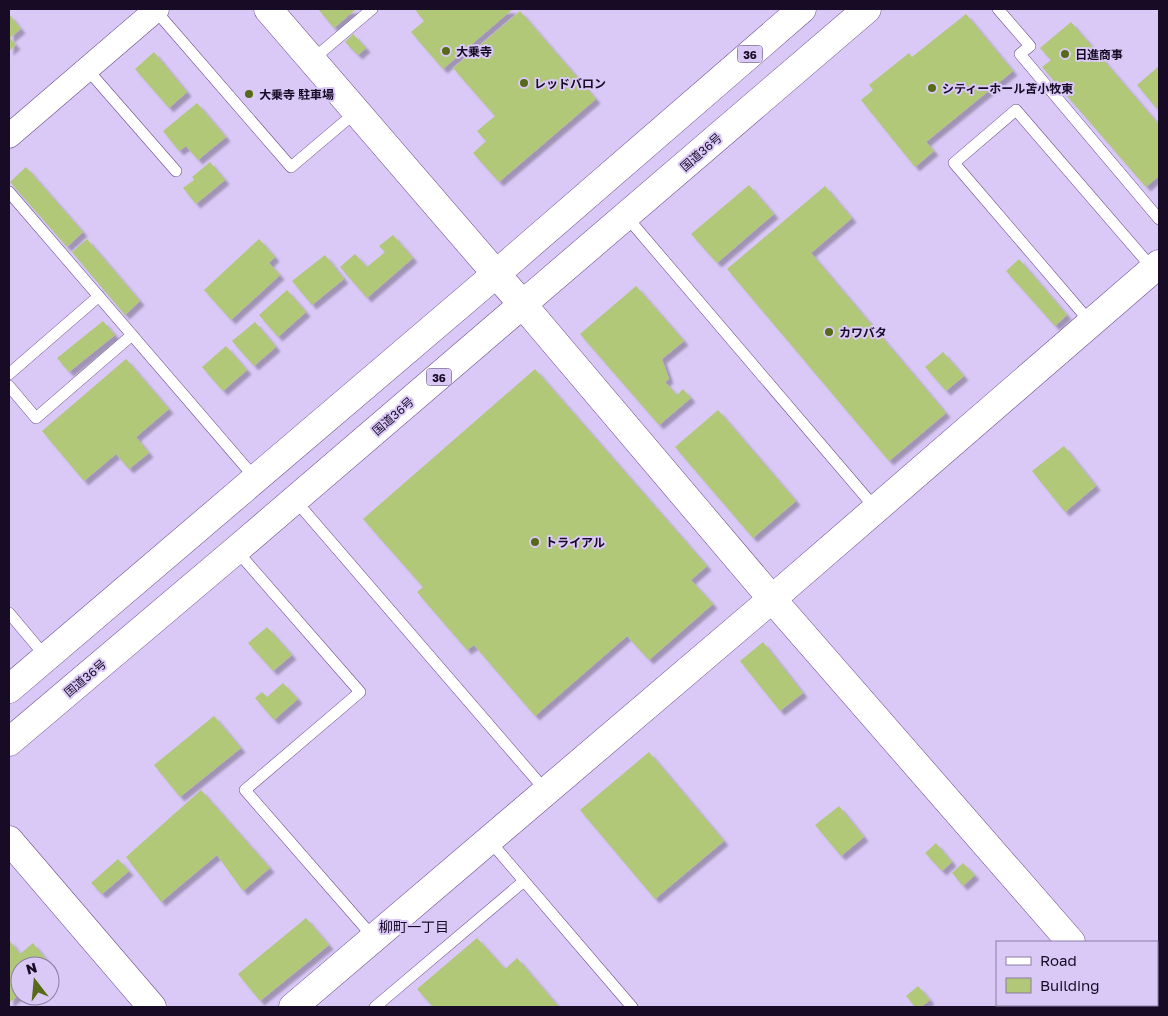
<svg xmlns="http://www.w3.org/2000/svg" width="1168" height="1016" viewBox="0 0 1168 1016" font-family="'Golos Text','Noto Sans JP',sans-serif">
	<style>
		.building { fill: #b0c877; filter: url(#shadow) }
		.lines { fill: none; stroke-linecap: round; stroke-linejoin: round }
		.service-casing { stroke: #674a8d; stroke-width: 12 }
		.minor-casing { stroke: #674a8d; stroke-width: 25 }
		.tertiary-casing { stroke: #674a8d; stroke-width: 29 }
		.trunk-casing { stroke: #674a8d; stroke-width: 29 }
		.service { stroke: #fff; stroke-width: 11 }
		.minor { stroke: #fff; stroke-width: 24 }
		.tertiary { stroke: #fff; stroke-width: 28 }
		.trunk { stroke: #fff; stroke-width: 28 }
		.poi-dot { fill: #576a17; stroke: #dac9f7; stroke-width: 2 }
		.labels { text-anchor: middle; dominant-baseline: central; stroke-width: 4; stroke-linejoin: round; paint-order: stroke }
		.shield { fill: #dac9f7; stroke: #524465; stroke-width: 1 }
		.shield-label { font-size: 11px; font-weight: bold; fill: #170b26 }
		.poi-label { font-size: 12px; font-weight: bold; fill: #170b26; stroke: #dac9f7; text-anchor: start }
		.street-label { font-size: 12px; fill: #170b26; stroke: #dac9f7 }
		.neighbourhood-label { font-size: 14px; fill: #170b26; stroke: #dac9f7 }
	</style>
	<defs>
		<filter id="shadow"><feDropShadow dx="4.5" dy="4.5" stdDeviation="1" flood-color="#0004"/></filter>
	</defs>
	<rect width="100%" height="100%" fill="#dac9f7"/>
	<path class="building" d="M318,9H356L334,28Z
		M418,9H513L443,69L411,32L424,21L416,11Z
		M520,11L596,99L499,182L473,153L486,141L477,131L495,116L453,68Z
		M9,14L21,29L10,38L16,45L9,51Z
		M966,14L1013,71L926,142L934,151L915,167L861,100L873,90L869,85L909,53L912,57Z
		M1071,22L1159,125V176L1146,187L1042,67L1051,60L1040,48Z
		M353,34L366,48L358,55L345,42Z
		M154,52L187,92L169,108L135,69Z
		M1159,66V111L1137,85Z
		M197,103L226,137L198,160L186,146L179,151L163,131Z
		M210,162L225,180L196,204L183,188L194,180L192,177Z
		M26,167L83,232L67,247L10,182Z
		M749,185L774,214L717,263L691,234Z
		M825,186L852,218L811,253L946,413L889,461L727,269Z
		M393,235L413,258L367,298L340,267L355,254L367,267L385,252L379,246Z
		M87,239L140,301L125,315L72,252Z
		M259,239L275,257L269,263L280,275L231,320L204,290Z
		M325,255L344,279L312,305L292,281Z
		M1019,259L1067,315L1055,326L1006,271Z
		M636,286L684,341L662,359L669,379L665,382L677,395L683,389L691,398L659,425L580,334Z
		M287,290L306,312L278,337L259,315Z
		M103,321L115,335L69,372L57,358Z
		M255,322L276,347L254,366L232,341Z
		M226,346L247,370L223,391L202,367Z
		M943,352L964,376L946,391L925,367Z
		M126,359L169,409L136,437L149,453L129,469L116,454L84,481L42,431Z
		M535,369L707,566L691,580L713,604L649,660L627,636L535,716L474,645L467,650L417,592L423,587L363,519Z
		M718,410L796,501L753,538L675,447Z
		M1064,446L1096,486L1065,512L1032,471Z
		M267,627L292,655L273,671L248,643Z
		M763,642L803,693L780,711L740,661Z
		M283,683L298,699L274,720L255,698L262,692L267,697Z
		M214,716L241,748L180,797L154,765Z
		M649,752L724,841L655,899L580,810Z
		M201,790L270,868L243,891L217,855L161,902L126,857Z
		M839,806L864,837L841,856L815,825Z
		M936,843L952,862L942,871L925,853Z
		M118,859L129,871L102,894L91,883Z
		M963,863L975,875L963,886L952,873Z
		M306,918L329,945L260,1001L238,974Z
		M477,938L505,969L517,958L559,1007H433L417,989Z
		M9,940L20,954L33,943L52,967L50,969V966H20V994L9,1003Z
		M918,986L930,1000L921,1007H915L906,996Z"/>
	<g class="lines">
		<g class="service-casing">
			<path id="service" d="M998,9L1030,46L1020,54L1159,219
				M155,10L291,167L356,112
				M312,60L372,9
				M87,69L176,171
				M9,192L255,478
				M626,216L876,509
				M1091,323L954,163L1016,110L1153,269
				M9,374L99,296
				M9,386L36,418L132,335
				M295,500L546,791
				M236,550L360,692L245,790L374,938
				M9,613L46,657
				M489,840L632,1007
				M375,1007L524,881"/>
		</g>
		<g class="minor-casing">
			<path id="minor" d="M9,136L157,9
				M1157,974L1159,972
				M1119,1007L1122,1005"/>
		</g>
		<g class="tertiary-casing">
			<path id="tertiary" d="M268,9L523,305L772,599L1071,942
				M9,840L152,1007
				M293,1007L772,599L1159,264"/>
		</g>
		<g class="trunk-casing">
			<path id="trunk" d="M9,689L496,274L802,9
				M9,742L236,550L867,9"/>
		</g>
		<use href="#service" class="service"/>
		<use href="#minor" class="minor"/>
		<use href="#tertiary" class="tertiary"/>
		<use href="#trunk" class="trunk"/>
	</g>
	<g class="poi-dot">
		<circle cx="446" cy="51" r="5"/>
		<circle cx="1065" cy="54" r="5"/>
		<circle cx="524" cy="83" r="5"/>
		<circle cx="932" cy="88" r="5"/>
		<circle cx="249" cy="94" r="5"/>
		<circle cx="829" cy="332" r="5"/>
		<circle cx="535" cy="542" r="5"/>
	</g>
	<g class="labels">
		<g class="shield">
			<rect x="737.5" y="45.5" width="25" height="17" rx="4"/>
			<rect x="426.5" y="368.5" width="25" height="17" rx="4"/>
		</g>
		<g class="shield-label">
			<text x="750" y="54">36</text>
			<text x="439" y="377">36</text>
		</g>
		<g class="poi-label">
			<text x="456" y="51">大乗寺</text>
			<text x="1075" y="54">日進商事</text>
			<text x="534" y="83">レッドバロン</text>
			<text x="942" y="88">シティーホール苫小牧東</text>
			<text x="259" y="94">大乗寺 駐車場</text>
			<text x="839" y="332">カワバタ</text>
			<text x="545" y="542">トライアル</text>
		</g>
		<g class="street-label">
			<text transform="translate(701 152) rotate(-41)">国道36号</text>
			<text transform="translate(393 416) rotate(-41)">国道36号</text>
			<text transform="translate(85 678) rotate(-40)">国道36号</text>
		</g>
		<g class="neighbourhood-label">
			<text x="414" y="926">柳町一丁目</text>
		</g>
	</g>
	<rect width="1168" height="1016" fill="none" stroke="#170b26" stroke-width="20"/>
	<rect x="996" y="941" width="162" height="65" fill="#dac9f7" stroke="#8c7da3"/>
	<rect x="1006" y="957" width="25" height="8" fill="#ffffff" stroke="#8c7da3"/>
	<text x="1040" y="966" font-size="15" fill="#170b26">Road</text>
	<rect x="1006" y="978" width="25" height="15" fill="#b0c877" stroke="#8c7da3"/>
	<text x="1040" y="991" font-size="15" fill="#170b26">Building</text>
	<g transform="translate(35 981) rotate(344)"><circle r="24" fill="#dac9f7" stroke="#8c7da3"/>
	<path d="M0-4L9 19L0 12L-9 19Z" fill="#576a17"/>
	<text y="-8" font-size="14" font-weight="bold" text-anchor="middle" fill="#170b26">N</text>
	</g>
</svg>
